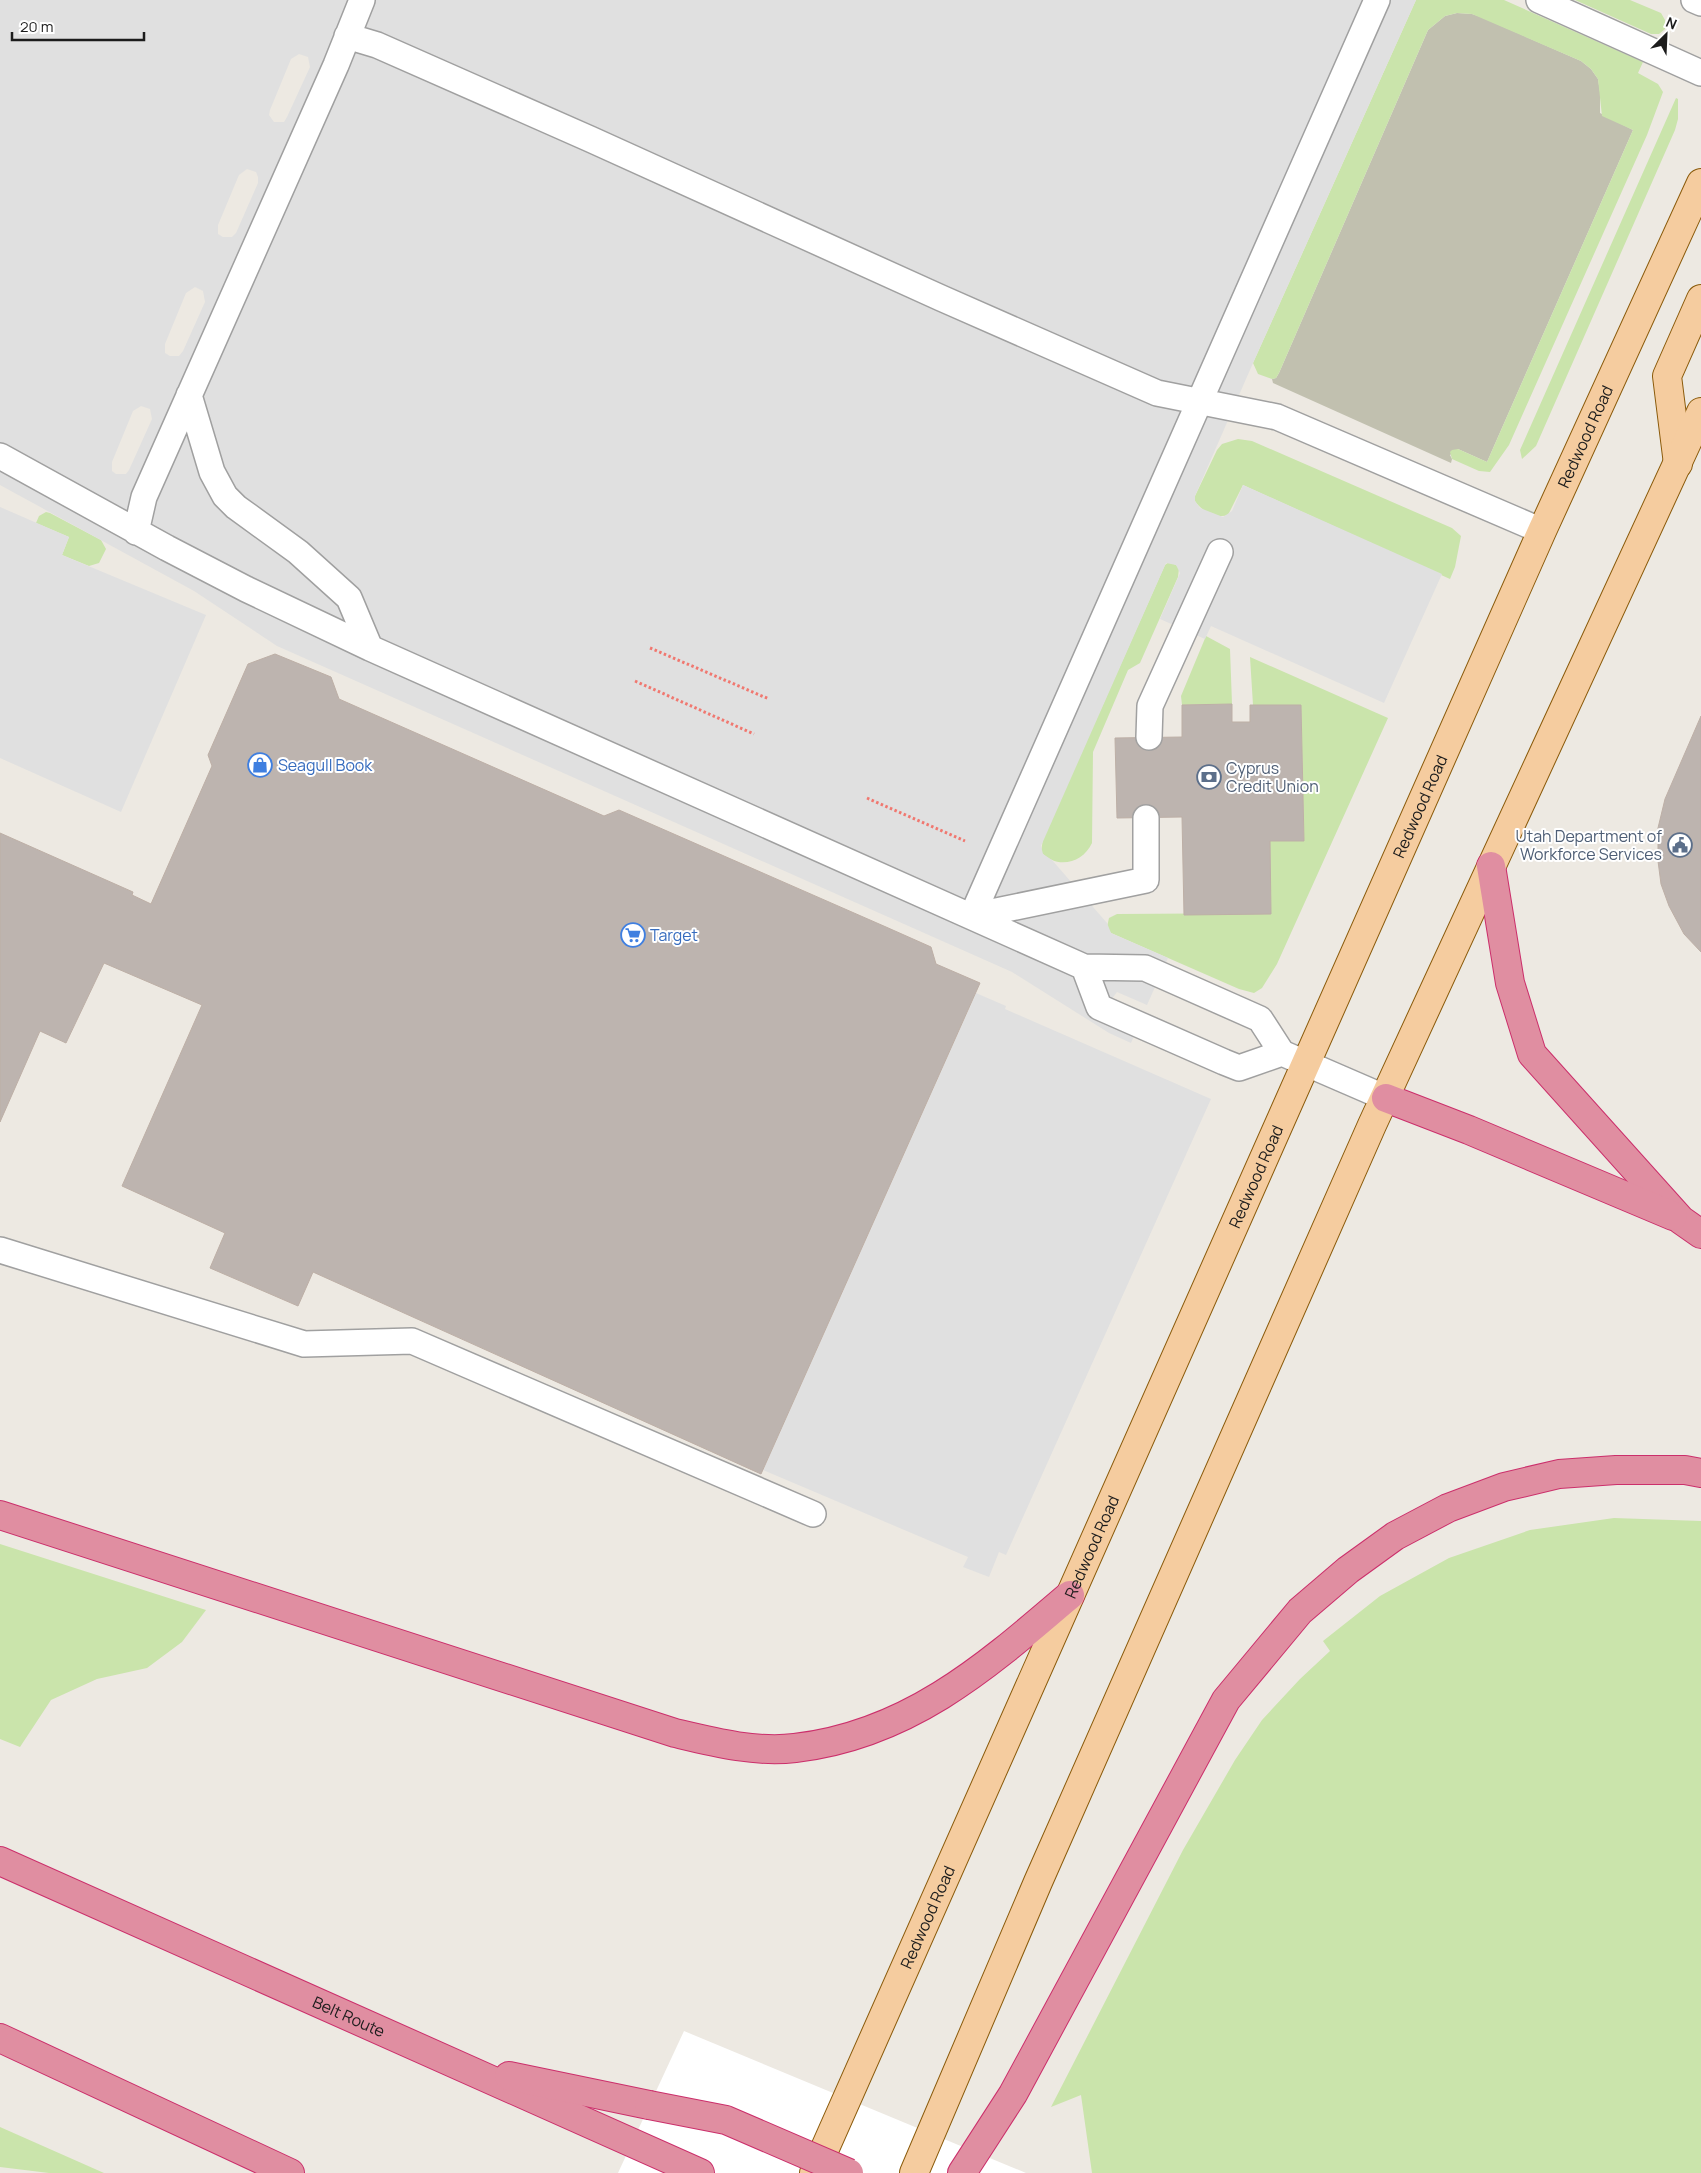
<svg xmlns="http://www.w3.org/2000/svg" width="1701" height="2173" viewBox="0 0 1701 2173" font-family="Manrope,sans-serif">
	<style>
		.construction { fill: #c1c0af }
		.grass { fill: #cae4ab }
		.parking { fill: #e0e0e0; fill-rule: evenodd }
		.pier { fill: #fff }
		.building { fill: #bdb4af; stroke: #bdafa6 }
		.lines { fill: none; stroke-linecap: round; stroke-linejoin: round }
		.lane-casing { stroke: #a0a0a0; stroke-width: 28 }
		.primary-casing { stroke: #8a5a0a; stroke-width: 30 }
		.highway-casing { stroke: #cb2f6b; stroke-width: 30 }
		.path { stroke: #f07870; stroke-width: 3; stroke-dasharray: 2.5 2.5; stroke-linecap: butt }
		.lane { stroke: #fff; stroke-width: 25 }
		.primary { stroke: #f5cc9f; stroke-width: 28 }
		.highway { stroke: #e08ea1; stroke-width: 28 }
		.highway-bridge-casing { stroke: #cb2f6b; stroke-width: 30; stroke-linecap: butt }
		.highway-bridge { stroke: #e08ea1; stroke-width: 28 }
		.labels { text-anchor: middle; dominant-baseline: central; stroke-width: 4; stroke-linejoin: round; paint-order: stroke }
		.street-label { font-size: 16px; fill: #1c1c1c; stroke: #fff }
		.shop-label { font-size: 16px; fill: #366cbe; stroke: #fff; text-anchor: start }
		.service-label { font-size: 16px; fill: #4e5e75; stroke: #fff; text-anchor: start }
	</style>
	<rect width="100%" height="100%" fill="#ede9e2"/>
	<path class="construction" d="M1457,13L1472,14L1481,17L1581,61L1591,69L1598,79L1600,92V113L1633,130L1487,462L1458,449L1450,455L1452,459L1451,463L1273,383L1272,379L1276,378L1279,373L1428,30L1445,16Z"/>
	<path class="grass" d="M1416,0H1504L1643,62L1638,73L1658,84L1663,92L1647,135L1509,445L1490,472L1479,471L1452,459L1450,452L1452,450L1458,449L1487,462L1633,130L1602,116L1598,79L1591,69L1581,61L1472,14L1457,13L1445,16L1428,30L1279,373L1276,378L1272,379L1258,374L1253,363Z
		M1575,0H1630L1661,13L1665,20V29L1659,34H1651Z
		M1676,98L1678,99V119L1675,130L1536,446L1522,459L1520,450Z
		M1238,439L1252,441L1452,528L1461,536L1455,567L1450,579L1243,485L1228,515C1217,519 1201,511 1195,501V496L1217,450L1222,444Z
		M46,512L50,513L101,540L106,549L99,563L89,566L62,555L69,537L36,523L39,516Z
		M1169,562L1176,565L1179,568L1178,577L1140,663L1128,670L1093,752L1092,843C1083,863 1057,870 1041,852L1043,839L1165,565Z
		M1206,636L1230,649L1232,704L1182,705L1181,696Z
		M1250,657L1388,718L1277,964L1262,988L1254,993L1239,989L1111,933L1107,927L1109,918L1117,914L1271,913L1270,841L1304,840L1301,705H1253Z
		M1614,1518L1701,1521V2173H1092L1081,2095L1051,2107L1183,1850L1235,1760L1262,1720L1300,1679L1330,1651L1323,1641L1380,1596L1449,1558L1530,1530Z
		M0,1544L206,1610L182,1642L147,1668L97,1679L51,1700L20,1747L0,1739Z
		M0,2127L104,2173H49L0,2167Z"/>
	<path class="parking" d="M0,0H1416L1253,363L1195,496V501L1200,508L1223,517L1232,511L1243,485L1442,574L1384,703L1211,626L1205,639L1160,619L1180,573L1176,565L1166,563L1041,846L1043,854L1052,860L1107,923L1111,933L1168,958L1147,1005L1117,992L1111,1000L1142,1017L1131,1043L1109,1033L1012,972L277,646L194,591L0,485ZM299,54L308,57L310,67L287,117L284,122H274L269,115L270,110L291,59ZM247,169L256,172L258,177V183L236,233L232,237H223L218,234V225L239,175ZM195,287L203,291L205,302L183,351L179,356H170L165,353V344L186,293ZM141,406L150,409L152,419L129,470L126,474H116L112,471V462L133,411Z
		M0,507L69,537L62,555L206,615L121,812L0,758Z
		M976,993L1006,1006L1005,1009L1211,1099L1006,1555L999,1552L989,1577L963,1567L968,1557L763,1470Z"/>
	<path class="pier" d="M684,2031L1026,2173H618Z"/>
	<path class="building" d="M275,654L331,677L339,699L604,816L619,810L886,927L931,947L936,964L980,983L761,1474L313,1272L298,1306L210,1268L225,1233L122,1186L202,1005L104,963L66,1043L40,1031L0,1122V833L133,892L132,895L151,904L212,766L208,755L248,664Z
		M1232,704V722H1250V705H1301L1304,841H1270L1271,914L1184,915L1182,817L1117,818L1115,738L1182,737V705Z
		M1701,716V952L1684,934L1669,906L1661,884L1658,861V828L1665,799Z"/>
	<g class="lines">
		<g class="lane-casing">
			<path id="lane" d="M1539,0L1701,73
				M1694,0L1701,3
				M347,36L377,45L590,139L941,298L1157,393L1277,417L1542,531
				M189,395L212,472L225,496L236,507L298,552L349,598L370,648
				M0,456L167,548L246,589L370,648L1084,967L1145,968L1260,1019L1282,1053L1386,1098
				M136,532L144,497L336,65L362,0
				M1149,737L1150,706L1220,552
				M972,916L1377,0
				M972,916L1146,880V818
				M1084,967L1099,1007L1224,1062L1239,1068L1282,1053
				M0,1250L304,1344L412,1341L813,1514"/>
		</g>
		<g class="primary-casing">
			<g id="primary">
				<path d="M1678,464L1667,376L1701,299"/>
				<path id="s1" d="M814,2173L1542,531L1701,183"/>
				<path d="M914,2173L1038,1882L1372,1125L1701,412"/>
			</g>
		</g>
		<g class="highway-casing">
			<g id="highway">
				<path d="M1491,866L1510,983L1532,1054L1681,1220L1701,1234"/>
				<path d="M1386,1098L1469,1130L1673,1216"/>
				<path d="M0,1515L675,1733C713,1742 756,1753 795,1748C909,1735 987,1666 1070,1595"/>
				<path id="s2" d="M0,1861L700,2173"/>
				<path d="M0,2038L290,2173"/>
				<path d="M509,2076L649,2105"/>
				<path d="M962,2173L1013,2094L1226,1700L1300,1611L1348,1570L1395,1536L1448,1508L1504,1487L1559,1474L1616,1470H1685L1701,1473"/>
			</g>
		</g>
		<path class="path" d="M650,648L769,699
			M635,681L754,734
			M867,798L965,841"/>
		<use href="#lane" class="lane"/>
		<use href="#primary" class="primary"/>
		<use href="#highway" class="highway"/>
		<g class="highway-bridge-casing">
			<path id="highway-bridge" d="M649,2105L726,2120L849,2173"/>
		</g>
		<use href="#highway-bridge" class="highway-bridge"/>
	</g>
	<defs>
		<g id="shop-ring" transform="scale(1.25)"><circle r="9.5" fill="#fff" stroke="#3f7fe0" stroke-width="1.5"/><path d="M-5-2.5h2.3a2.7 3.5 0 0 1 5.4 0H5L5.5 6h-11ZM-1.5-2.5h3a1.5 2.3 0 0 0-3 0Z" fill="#3f7fe0"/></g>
		<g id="bank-ring" transform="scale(1.25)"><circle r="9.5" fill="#fff" stroke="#5c6f8a" stroke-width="1.5"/><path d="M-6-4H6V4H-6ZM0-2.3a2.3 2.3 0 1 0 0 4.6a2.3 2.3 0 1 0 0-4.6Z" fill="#5c6f8a"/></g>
		<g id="civic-ring" transform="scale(1.25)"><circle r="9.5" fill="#fff" stroke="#5c6f8a" stroke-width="1.5"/><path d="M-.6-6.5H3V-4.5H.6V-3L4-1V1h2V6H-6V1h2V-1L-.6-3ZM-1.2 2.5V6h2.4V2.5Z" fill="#5c6f8a"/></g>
		<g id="supermarket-ring" transform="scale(1.25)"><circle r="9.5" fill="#fff" stroke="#3f7fe0" stroke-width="1.5"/><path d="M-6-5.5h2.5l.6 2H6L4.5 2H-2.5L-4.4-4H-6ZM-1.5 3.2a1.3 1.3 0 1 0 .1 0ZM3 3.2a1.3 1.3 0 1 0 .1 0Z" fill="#3f7fe0"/></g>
	</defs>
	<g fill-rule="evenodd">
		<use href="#shop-ring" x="260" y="765"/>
		<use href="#bank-ring" x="1209" y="777"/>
		<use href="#civic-ring" x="1680" y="845"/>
		<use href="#supermarket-ring" x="633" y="935"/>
	</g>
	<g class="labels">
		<g class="street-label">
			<text stroke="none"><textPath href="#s1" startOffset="1900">Redwood Road</textPath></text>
			<text stroke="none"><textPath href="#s1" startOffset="1495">Redwood Road</textPath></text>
			<text stroke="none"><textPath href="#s1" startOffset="1090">Redwood Road</textPath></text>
			<text stroke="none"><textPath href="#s1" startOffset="685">Redwood Road</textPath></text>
			<text stroke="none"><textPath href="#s1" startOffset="280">Redwood Road</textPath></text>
			<text stroke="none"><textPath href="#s2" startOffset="382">Belt Route</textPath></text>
		</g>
		<g class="shop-label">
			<text x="278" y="765">Seagull Book</text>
			<text x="650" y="935">Target</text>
		</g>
		<g class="service-label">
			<text x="1226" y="768">Cyprus<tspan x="1226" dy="18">Credit Union</tspan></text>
			<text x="1662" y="836" text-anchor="end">Utah Department of<tspan x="1662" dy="18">Workforce Services</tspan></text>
		</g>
	</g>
	<g transform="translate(1666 35) rotate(24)" stroke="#ffffff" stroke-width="4" paint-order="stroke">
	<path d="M0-4L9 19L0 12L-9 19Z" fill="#1c1c1c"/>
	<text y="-8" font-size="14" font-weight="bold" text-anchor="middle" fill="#1c1c1c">N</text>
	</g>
	<path d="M12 32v8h132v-8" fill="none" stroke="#1c1c1c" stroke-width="2.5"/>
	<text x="20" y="32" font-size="15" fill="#1c1c1c" stroke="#ffffff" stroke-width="4" paint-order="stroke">20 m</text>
</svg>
